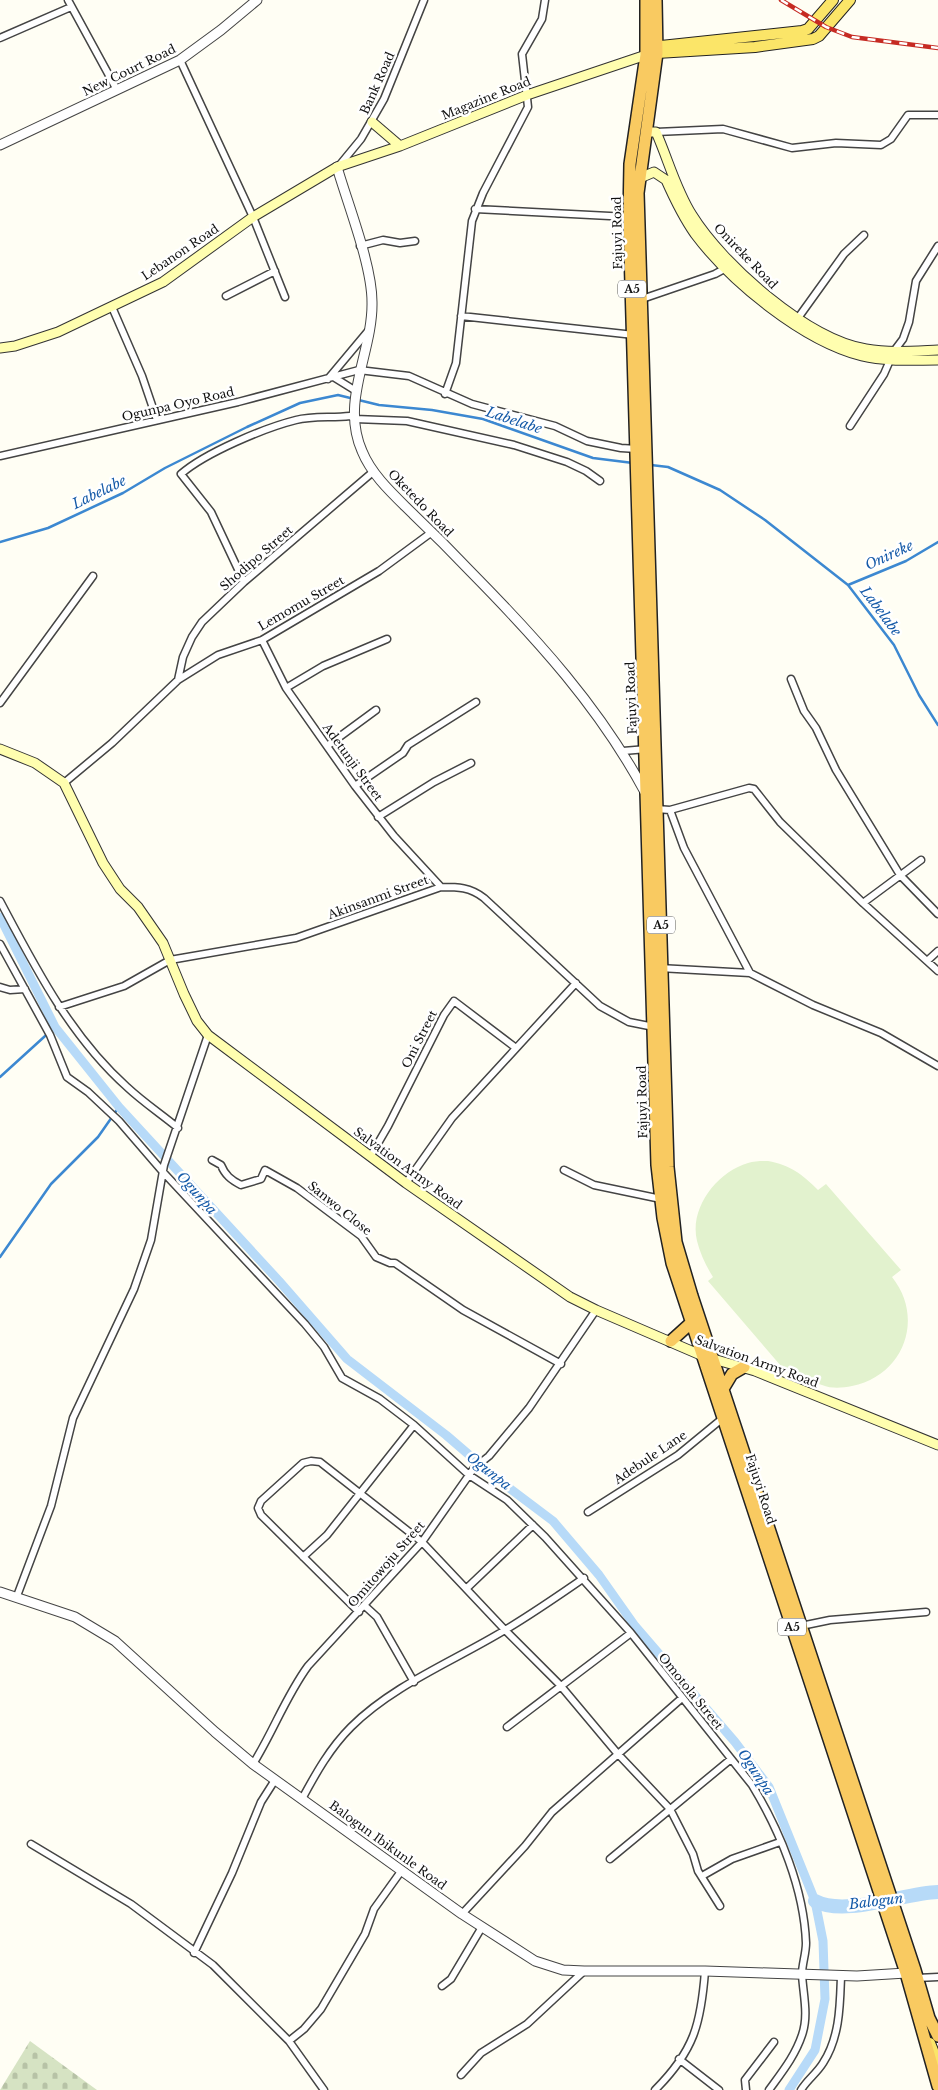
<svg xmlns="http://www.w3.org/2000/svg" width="938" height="2090" viewBox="0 0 938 2090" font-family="'Libre Baskerville',serif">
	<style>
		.cemetery { fill: url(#cemetery-stones) }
		.pitch { fill: #e2f2ce }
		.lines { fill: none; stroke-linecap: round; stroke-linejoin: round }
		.stream { stroke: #3c88d1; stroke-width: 2.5 }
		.canal { stroke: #b7daf8; stroke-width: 9 }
		.river { stroke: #b7daf8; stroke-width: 14 }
		.minor-casing { stroke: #444; stroke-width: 9 }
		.tertiary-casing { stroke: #444; stroke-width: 11 }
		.secondary-casing { stroke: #333; stroke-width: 11 }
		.primary-casing { stroke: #222; stroke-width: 12 }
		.trunk-casing { stroke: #222; stroke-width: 14 }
		.minor { stroke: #fff; stroke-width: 6 }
		.tertiary { stroke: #fff; stroke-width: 9 }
		.secondary { stroke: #fffeaf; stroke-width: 9 }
		.primary { stroke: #fbe568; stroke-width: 10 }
		.trunk { stroke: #f9ca61; stroke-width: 11 }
		.rail-casing { stroke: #c62b23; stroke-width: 4.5 }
		.rail { stroke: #fff; stroke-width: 2.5; stroke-dasharray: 8; stroke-linecap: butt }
		.labels { text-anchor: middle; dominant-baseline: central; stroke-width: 5; stroke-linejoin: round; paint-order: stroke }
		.shield { fill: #fff; stroke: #585858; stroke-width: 1 }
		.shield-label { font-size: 11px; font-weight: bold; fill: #111 }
		.street-label { font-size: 12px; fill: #111; stroke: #fff }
		.water-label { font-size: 14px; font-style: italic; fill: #155aa8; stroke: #fff }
	</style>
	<defs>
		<pattern id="cemetery-stones" width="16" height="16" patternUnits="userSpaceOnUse" patternTransform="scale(1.25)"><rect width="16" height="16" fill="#d6e3c3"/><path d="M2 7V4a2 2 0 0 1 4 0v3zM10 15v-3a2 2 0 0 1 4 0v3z" fill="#b7c2a6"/></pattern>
	</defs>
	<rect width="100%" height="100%" fill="#fffef4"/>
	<path class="cemetery" d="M30,2041L97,2090H0Z"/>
	<path class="pitch" d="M768,1161C790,1165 802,1174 818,1190L826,1184L901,1270L892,1277C925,1318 904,1376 852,1386C842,1388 832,1389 822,1385C812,1382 801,1374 793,1368L787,1373L708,1281L713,1277C706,1266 700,1253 697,1241C689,1208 717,1172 748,1163C754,1161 762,1161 768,1161Z"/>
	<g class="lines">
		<path class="stream" d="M651,465L668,467L720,490L765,520L848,585L894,645L919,695L938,725
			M0,542L48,528L123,493L165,468L247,427L300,403L338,395L379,405L432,410L483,419L593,458L633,463
			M848,585L906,561L938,542
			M0,1077L55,1027
			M0,1257L51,1184L98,1137L119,1107"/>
		<path class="canal" d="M0,917L55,1027L119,1107L279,1281L347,1359L446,1435L496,1478L553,1521L599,1575L635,1626L735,1742L769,1787L815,1901L823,1941L825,1999L815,2050L789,2090"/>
		<path class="river" d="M815,1901C845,1917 904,1893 938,1892"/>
		<g class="minor-casing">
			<path id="minor" d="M68,0L117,90
				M0,38L71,7
				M180,60L253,217L285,297
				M656,132L723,129L792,148L836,143L881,145L891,139L908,115H938
				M338,167L361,139L384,99L424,0
				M475,209L629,217
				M360,246L383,240L400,243L415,241
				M226,296L275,271
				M642,299L715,274L726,268
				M112,307L142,376L157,420
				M461,316L634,335
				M798,318L844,254L864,235
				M335,378L356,391
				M328,379L369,330
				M445,394L456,363L472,221L483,193L528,107L522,54L542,19L545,0
				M850,426L884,374L894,351L903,339L909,322L916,281L938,246
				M0,456L238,402L359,370L409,376L472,404L555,426L587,441L621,448L637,449
				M244,582L211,512L181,474C205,453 264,428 296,420C312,416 332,418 350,416L355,419L407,421L514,445L567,462L586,471L600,481
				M262,640L286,688L355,786L394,836L441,887
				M791,679L804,711L816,728L836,770L900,875L938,914
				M178,680L183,657L192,637L202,622L244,582L374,471
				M286,688L323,666L387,639
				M0,703L93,576
				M327,746L376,710
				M623,751L647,749
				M64,783L112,743L178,680L218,655L262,640L379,571L432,532
				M355,786L403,753L408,745L476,702
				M656,809L670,810L749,788L754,789L780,822L863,903L938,971
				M670,810L684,848L750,973
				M378,817L434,782L471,763
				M0,901C35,967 70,1036 127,1087C143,1102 161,1114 178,1128
				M863,903L921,860
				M0,944L50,1035L67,1077L88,1092L119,1121L163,1172L305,1324L324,1347L342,1378L380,1399L414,1425L469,1475L507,1500L545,1537L631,1633L752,1785C780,1831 804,1889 806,1943C806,1954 802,1964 802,1974C803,1994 809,2015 802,2035C795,2056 782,2072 769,2090
				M927,961L938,951
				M659,968L750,973L813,1005L881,1033L938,1066
				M0,987L10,990L25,989
				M59,1007L124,986L170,960L296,938L441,887C458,887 470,887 484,898L600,1006L629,1022L654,1027
				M370,1157L388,1126L444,1015L454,1001L516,1048
				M212,1160L221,1165C225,1175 231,1180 241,1185L261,1179L265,1170L297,1188L361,1236L376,1257L390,1263H395L463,1310L561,1364
				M564,1170L594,1185L661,1199
				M406,1183L452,1118L576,983
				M588,1512L678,1455L723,1418
				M303,1557L327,1535L414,1425
				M467,1588L533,1525
				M17,1596L51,1506L73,1418L134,1289L151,1240L164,1165L208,1035
				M365,1606L377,1617L414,1682
				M359,1612L261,1515L258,1508L261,1501L303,1463L311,1461L320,1462L422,1542L505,1630L560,1685L617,1753L670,1809L693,1854L698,1871L720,1906
				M801,1626L830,1620L926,1612
				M507,1727L631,1633
				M253,1764C273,1732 286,1696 308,1666L422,1542L474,1468L489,1456L529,1408L596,1310
				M302,1799C316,1773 330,1748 351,1727C393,1685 454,1661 505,1630C532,1614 558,1596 584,1578
				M31,1844L131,1904L213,1965L289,2041L324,2090
				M610,1859L731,1759
				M702,1876L732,1859L780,1842
				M462,1914L525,1846L552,1812L682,1698
				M194,1953L232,1873L261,1802L275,1780
				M917,1978L938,1977
				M442,1986L451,1979L482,1927
				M289,2041L304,2029L321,2009L365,1934L374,1909L402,1870
				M679,2059L719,2090
				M461,2075L481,2053L527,2024L584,1971
				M655,2090C694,2051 701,2024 705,1971
				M746,2090L745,2080L774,2042
				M801,2090C807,2080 817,2073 823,2063C840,2037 840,2005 841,1976"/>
		</g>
		<g class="tertiary-casing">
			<path id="tertiary" d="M0,145L180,60L221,30L257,0
				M337,167C348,205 372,265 372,302C373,352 340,401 362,451C372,476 395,496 414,515C433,533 452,552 470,571C537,639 600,708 645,792
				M0,1592L75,1617L115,1641L215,1732L253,1764L462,1914L535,1961L563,1970L584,1971H705L857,1976L906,1973"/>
		</g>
		<g class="secondary-casing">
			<path id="secondary" d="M372,122L400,146
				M646,132H656C668,159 676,190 692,215C723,265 807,339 866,349C890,353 914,351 938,350
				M640,178L654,172L666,180C674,198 683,217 695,234C731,282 803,341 862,356C887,362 913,360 938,360
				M0,348L15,346L58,332L163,282L253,217L337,167L400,146L527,95L646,55
				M0,749L35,763L64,783L103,863L120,889L138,907L163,943L184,994L197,1021L208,1035L406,1183L570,1297L596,1310L703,1356L755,1371L938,1445"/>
		</g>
		<g class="primary-casing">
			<path id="primary" d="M661,46L802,31L808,29L833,0
				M657,53L755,47L813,39L819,36L850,0
				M930,2043L938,2063"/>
		</g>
		<g class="trunk-casing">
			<path id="trunk" d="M646,0V55L630,164L629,217L657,1165L663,1218L672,1263L906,1973L938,2086
				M656,0L657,53L638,193L668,1167L676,1242L692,1296L915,1970L929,2018L938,2036
				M671,1341L692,1322
				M723,1389L732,1374L744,1367"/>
		</g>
		<use href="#minor" class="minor"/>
		<use href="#tertiary" class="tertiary"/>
		<use href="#secondary" class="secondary"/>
		<use href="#primary" class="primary"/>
		<use href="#trunk" class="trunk"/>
		<g class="rail-casing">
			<path id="rail" d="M781,0L826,27L852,37L938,48"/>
		</g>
		<use href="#rail" class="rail"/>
	</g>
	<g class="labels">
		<g class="shield">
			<rect x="618" y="280.5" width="28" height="17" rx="4"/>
			<rect x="647" y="916.5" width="28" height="17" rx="4"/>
			<rect x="778" y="1618.5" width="28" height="17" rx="4"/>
		</g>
		<g class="shield-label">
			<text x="632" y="289">A5</text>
			<text x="661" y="925">A5</text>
			<text x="792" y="1627">A5</text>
		</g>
		<g class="street-label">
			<text transform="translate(129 70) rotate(-26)">New Court Road</text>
			<text transform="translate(377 83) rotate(-66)">Bank Road</text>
			<text transform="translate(486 98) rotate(-22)">Magazine Road</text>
			<text transform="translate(617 233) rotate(-91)">Fajuyi Road</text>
			<text transform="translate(180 252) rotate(-34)">Lebanon Road</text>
			<text transform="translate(746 256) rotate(46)">Onireke Road</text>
			<text transform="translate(178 404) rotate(-13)">Ogunpa Oyo Road</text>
			<text transform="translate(421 503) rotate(46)">Oketedo Road</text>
			<text transform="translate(256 558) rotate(-41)">Shodipo Street</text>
			<text transform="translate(301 603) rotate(-30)">Lemomu Street</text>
			<text transform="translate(631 698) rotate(-92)">Fajuyi Road</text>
			<text transform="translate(353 762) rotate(54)">Adetunji Street</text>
			<text transform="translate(378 897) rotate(-20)">Akinsanmi Street</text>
			<text transform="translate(419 1039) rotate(-63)">Oni Street</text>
			<text transform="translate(642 1102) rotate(-91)">Fajuyi Road</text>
			<text transform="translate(408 1168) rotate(36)">Salvation Army Road</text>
			<text transform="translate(340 1208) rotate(39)">Sanwo Close</text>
			<text transform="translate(757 1361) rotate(20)">Salvation Army Road</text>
			<text transform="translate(650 1457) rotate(-34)">Adebule Lane</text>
			<text transform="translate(761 1489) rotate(72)">Fajuyi Road</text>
			<text transform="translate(386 1564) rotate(-49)">Omitowoju Street</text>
			<text transform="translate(691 1691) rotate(51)">Omotola Street</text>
			<text transform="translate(388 1845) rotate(36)">Balogun Ibikunle Road</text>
		</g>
		<g class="water-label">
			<text transform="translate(514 420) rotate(18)">Labelabe</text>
			<text transform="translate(99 492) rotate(-26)">Labelabe</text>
			<text transform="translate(889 555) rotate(-25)">Onireke</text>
			<text transform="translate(881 611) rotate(53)">Labelabe</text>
			<text transform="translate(197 1193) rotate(48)">Ogunpa</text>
			<text transform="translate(489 1471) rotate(38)">Ogunpa</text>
			<text transform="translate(756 1772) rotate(56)">Ogunpa</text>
			<text transform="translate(876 1901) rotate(-7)">Balogun</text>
		</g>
	</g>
</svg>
